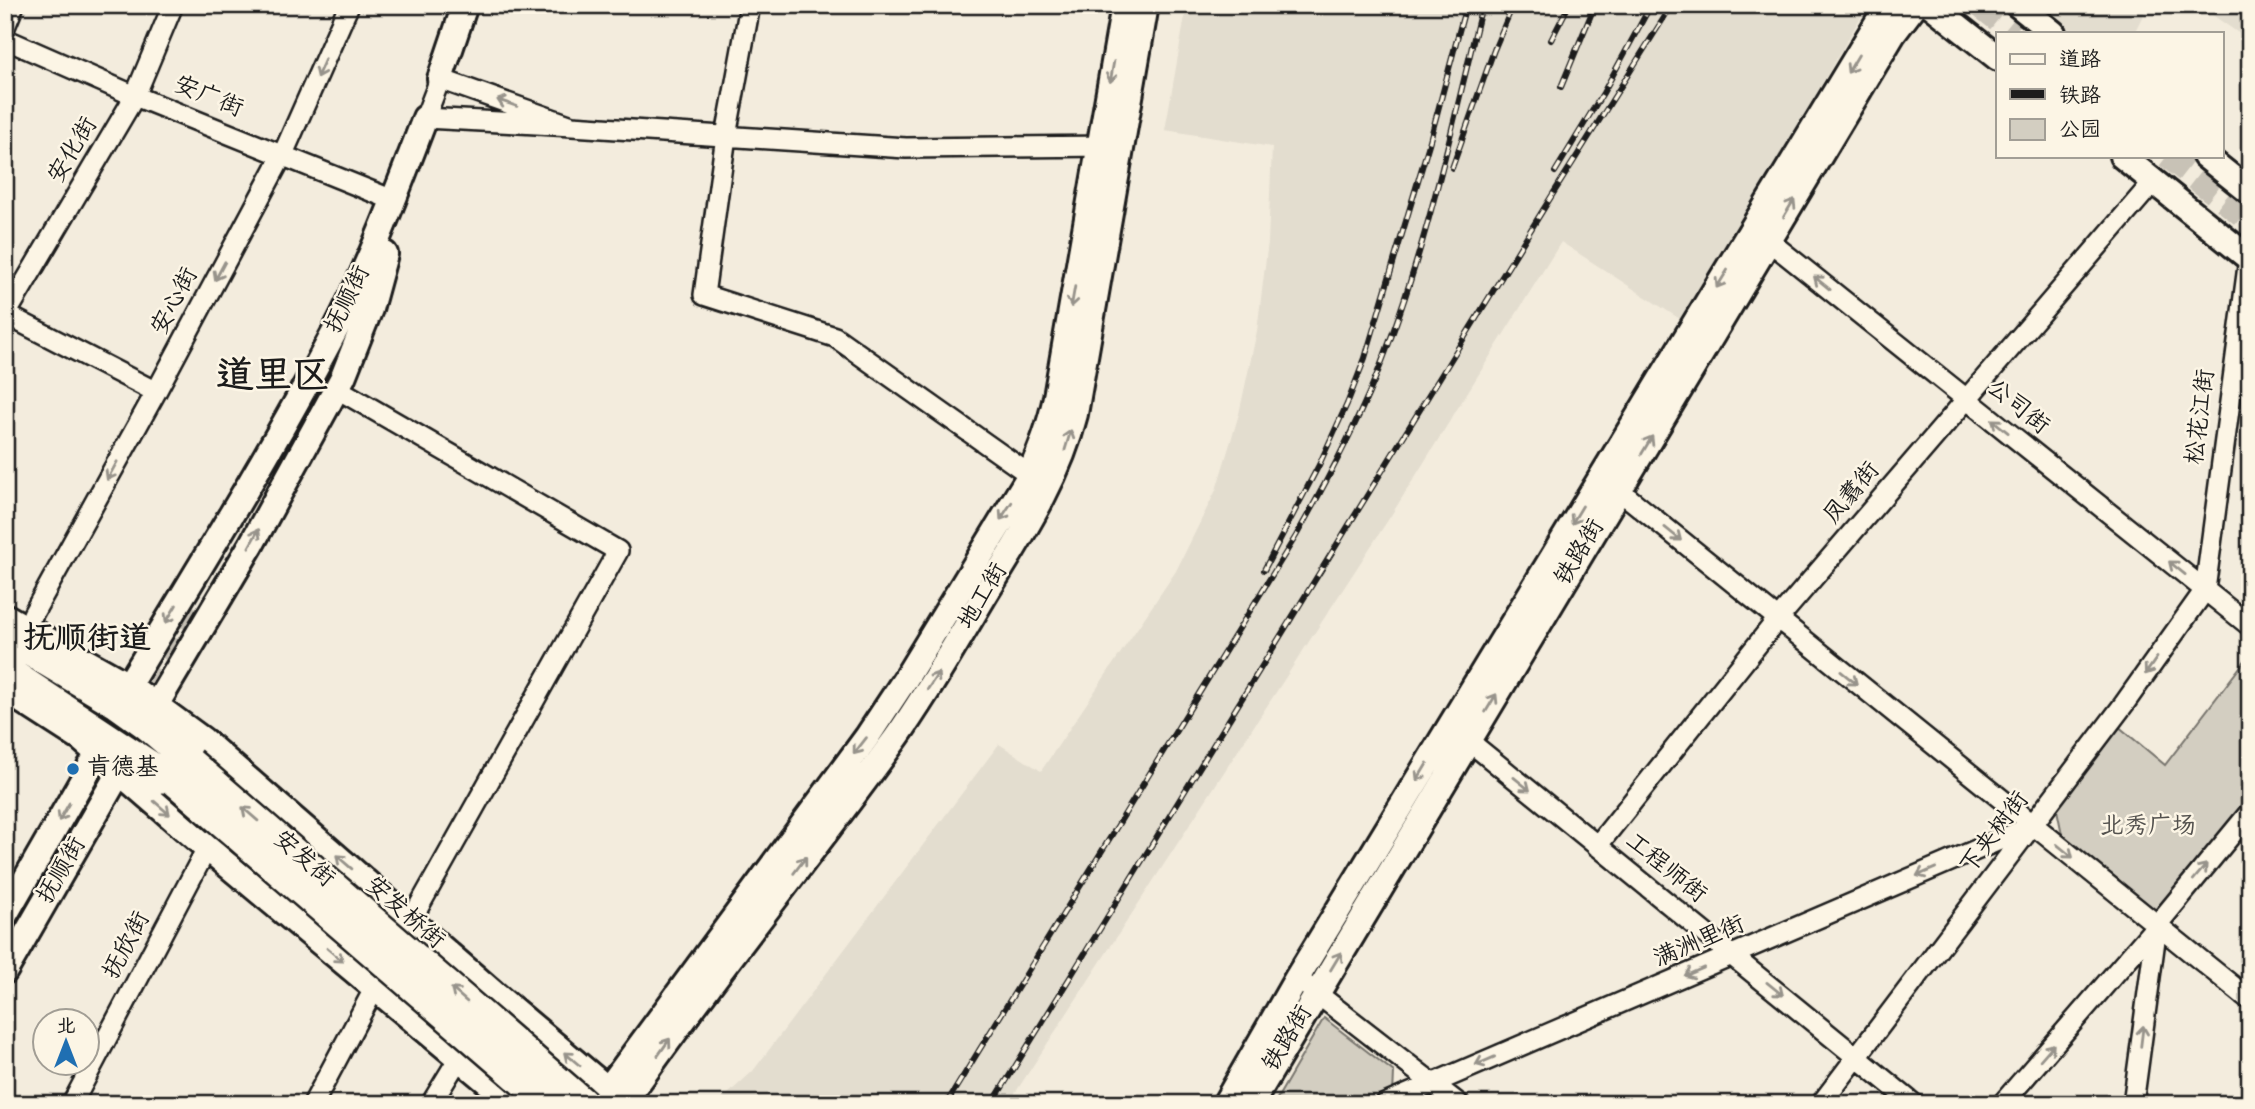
<svg xmlns="http://www.w3.org/2000/svg" width="2255" height="1109" viewBox="0 0 2255 1109" font-family="Dekko,'LXGW WenKai TC',sans-serif">
	<style>
		.built { fill: #e3ddcf }
		.green { fill: #d3cec1; stroke: #78756e; stroke-width: 2 }
		.lines { fill: none; stroke-linecap: round; stroke-linejoin: round }
		.major-tunnel { stroke: #c8c2b6; stroke-width: 24; stroke-dasharray: 24 12; stroke-linecap: butt }
		.minor-casing { stroke: #1c1c1c; stroke-width: 24 }
		.major-casing { stroke: #1c1c1c; stroke-width: 30 }
		.highway-casing { stroke: #1c1c1c; stroke-width: 33 }
		.minor { stroke: #fcf5e5; stroke-width: 19 }
		.major { stroke: #fcf5e5; stroke-width: 24 }
		.highway { stroke: #fcf5e5; stroke-width: 28 }
		.rail-casing { stroke: #1c1c1c; stroke-width: 6 }
		.rail { stroke: #fcf5e5; stroke-width: 3.5; stroke-dasharray: 10; stroke-linecap: butt }
		.highway-bridge-casing { stroke: #1c1c1c; stroke-width: 33; stroke-linecap: butt }
		.highway-bridge { stroke: #fcf5e5; stroke-width: 28 }
		.oneway { stroke: #97938b }
		.poi-dot { fill: #1f6fb2; stroke: #fcf5e5; stroke-width: 2.5 }
		.labels { text-anchor: middle; dominant-baseline: central; stroke-width: 5; stroke-linejoin: round; paint-order: stroke }
		.street-label { font-size: 24px; fill: #1c1c1c; stroke: #fcf5e5 }
		.poi-label { font-size: 24px; fill: #1c1c1c; stroke: #fcf5e5; text-anchor: start }
		.park-label { font-size: 24px; fill: #53514e; stroke: #fcf5e5 }
		.district-label { font-size: 32px; font-weight: bold; fill: #1c1c1c; stroke: #fcf5e5 }
		.town-label { font-size: 38px; font-weight: bold; fill: #1c1c1c; stroke: #fcf5e5 }
	</style>
	<rect width="100%" height="100%" fill="#f3ecdd"/>
	<filter id="ink" filterUnits="userSpaceOnUse"><feTurbulence type="fractalNoise" baseFrequency=".0143" numOctaves="2"/><feDisplacementMap in="SourceGraphic" scale="14" xChannelSelector="R" yChannelSelector="G"/><feConvolveMatrix kernelMatrix="1 2 1 2 8 2 1 2 1" color-interpolation-filters="sRGB"/></filter>
	<g filter="url(#ink)">
		<path class="built" d="M1187,5H1868L1683,321L1561,242L1390,517L1008,1104H717L753,1071L999,744L1041,771L1176,571L1216,490L1239,414L1257,331L1268,242L1272,147L1165,130Z
			M2034,5H2148L2134,33H2068Z
			M2198,5H2250V41Z"/>
		<path class="green" d="M2250,654V805L2162,911H2146L2063,839L2056,805L2118,726L2165,765Z
			M1324,1018L1394,1072L1393,1096L1373,1104H1274Z"/>
		<g class="lines">
			<path class="major-tunnel" d="M1979,5L2014,33
				M2167,156L2250,221
				M5,941L200,597"/>
			<g class="minor-casing">
				<path id="minor" d="M750,5L726,136L704,295L835,337L1040,482
					M5,27L14,5
					M5,39L135,96L393,200
					M572,126L425,118L440,79L572,126L906,148L1112,146
					M1759,233L2250,626
					M5,314L156,392
					M5,316L135,96L173,5
					M336,388L618,551L404,933
					M1610,483L2250,1000
					M33,614L156,392L283,154L349,5
					M1459,733L1914,1104
					M1597,846L1777,620L2154,181
					M1306,985L1459,1104
					M72,1104L207,848
					M313,1104L380,978
					M431,1104L465,1048
					M1385,1104L2032,826
					M1821,1104L2124,704L2205,590L2250,251
					M2002,1104L2157,925L2250,812
					M2133,1104L2157,925"/>
			</g>
			<g class="major-casing">
				<path id="major" d="M1931,5L1998,58
					M2018,5L2053,33
					M440,79L465,5
					M2122,156L2250,259
					M2205,156L2250,192
					M5,616L128,685L203,740L497,996L618,1098
					M5,690L81,739L207,848L514,1104
					M120,699C193,578 268,458 334,333C370,264 397,191 425,118
					M149,717L251,545L343,377L370,309L385,254
					M5,915L98,753
					M5,971L120,771
					M597,1104L867,737L906,678L1028,478C1040,452 1050,426 1056,397L1124,5
					M623,1104C710,979 807,861 896,738C928,693 955,645 983,598C1019,539 1058,482 1075,414L1146,5
					M1225,1104L1297,978L1888,5
					M1251,1104L1893,34L1915,5"/>
			</g>
			<g class="highway-casing">
				<path id="highway" d="M5,637L117,704L145,724L190,762
					M5,669L174,781
					M123,774L168,779"/>
			</g>
			<use href="#minor" class="minor"/>
			<use href="#major" class="major"/>
			<use href="#highway" class="highway"/>
			<g class="rail-casing">
				<path id="rail" d="M1551,40L1569,5
					M1561,87L1595,5
					M1452,168L1494,50L1513,5
					M1555,172L1603,93L1651,5
					M1264,570L1319,465L1347,404L1365,358L1429,144L1466,5
					M946,1104L1296,536C1325,485 1352,434 1375,379C1424,260 1451,131 1482,5
					M992,1104L1551,197L1672,5"/>
			</g>
			<use href="#rail" class="rail"/>
			<g class="highway-bridge-casing">
				<path id="highway-bridge" d="M190,762L585,1104
					M174,781L548,1104"/>
			</g>
			<use href="#highway-bridge" class="highway-bridge"/>
		</g>
		<defs><path id="oneway-shaft" d="M-6 0H5M1.5-3L5.5 0L1.5 3" fill="none" stroke-width="1.6" stroke-linecap="round" stroke-linejoin="round" transform="scale(1.75)"/></defs>
		<g class="oneway">
			<use href="#oneway-shaft" transform="translate(1853 64) rotate(121)"/>
			<use href="#oneway-shaft" transform="translate(321 68) rotate(114)"/>
			<use href="#oneway-shaft" transform="translate(1112 72) rotate(100)"/>
			<use href="#oneway-shaft" transform="translate(507 103) rotate(-161)"/>
			<use href="#oneway-shaft" transform="translate(1789 208) rotate(-59)"/>
			<use href="#oneway-shaft" transform="translate(220 271) rotate(118)"/>
			<use href="#oneway-shaft" transform="translate(1722 279) rotate(122)"/>
			<use href="#oneway-shaft" transform="translate(1822 283) rotate(-141)"/>
			<use href="#oneway-shaft" transform="translate(1073 297) rotate(100)"/>
			<use href="#oneway-shaft" transform="translate(2000 426) rotate(-141)"/>
			<use href="#oneway-shaft" transform="translate(1068 440) rotate(-73)"/>
			<use href="#oneway-shaft" transform="translate(1647 445) rotate(-59)"/>
			<use href="#oneway-shaft" transform="translate(112 471) rotate(119)"/>
			<use href="#oneway-shaft" transform="translate(1006 511) rotate(123)"/>
			<use href="#oneway-shaft" transform="translate(1577 515) rotate(121)"/>
			<use href="#oneway-shaft" transform="translate(1673 534) rotate(39)"/>
			<use href="#oneway-shaft" transform="translate(254 538) rotate(-61)"/>
			<use href="#oneway-shaft" transform="translate(2177 568) rotate(-141)"/>
			<use href="#oneway-shaft" transform="translate(171 614) rotate(121)"/>
			<use href="#oneway-shaft" transform="translate(2151 666) rotate(125)"/>
			<use href="#oneway-shaft" transform="translate(1849 678) rotate(39)"/>
			<use href="#oneway-shaft" transform="translate(933 681) rotate(-57)"/>
			<use href="#oneway-shaft" transform="translate(1491 703) rotate(-59)"/>
			<use href="#oneway-shaft" transform="translate(860 746) rotate(128)"/>
			<use href="#oneway-shaft" transform="translate(1422 772) rotate(121)"/>
			<use href="#oneway-shaft" transform="translate(1522 784) rotate(39)"/>
			<use href="#oneway-shaft" transform="translate(162 808) rotate(41)"/>
			<use href="#oneway-shaft" transform="translate(64 812) rotate(120)"/>
			<use href="#oneway-shaft" transform="translate(250 814) rotate(-139)"/>
			<use href="#oneway-shaft" transform="translate(2065 851) rotate(39)"/>
			<use href="#oneway-shaft" transform="translate(344 862) rotate(-139)"/>
			<use href="#oneway-shaft" transform="translate(800 865) rotate(-53)"/>
			<use href="#oneway-shaft" transform="translate(1926 872) rotate(157)"/>
			<use href="#oneway-shaft" transform="translate(2200 872) rotate(-50)"/>
			<use href="#oneway-shaft" transform="translate(335 955) rotate(40)"/>
			<use href="#oneway-shaft" transform="translate(1336 961) rotate(-59)"/>
			<use href="#oneway-shaft" transform="translate(1694 972) rotate(157)"/>
			<use href="#oneway-shaft" transform="translate(1775 989) rotate(39)"/>
			<use href="#oneway-shaft" transform="translate(459 995) rotate(-139)"/>
			<use href="#oneway-shaft" transform="translate(2142 1036) rotate(-83)"/>
			<use href="#oneway-shaft" transform="translate(664 1047) rotate(-55)"/>
			<use href="#oneway-shaft" transform="translate(2047 1052) rotate(-49)"/>
			<use href="#oneway-shaft" transform="translate(572 1059) rotate(-140)"/>
			<use href="#oneway-shaft" transform="translate(1485 1061) rotate(157)"/>
		</g>
	</g>
	<circle class="poi-dot" cx="73" cy="769" r="7"/>
	<g class="labels">
		<g class="street-label">
			<text transform="translate(208 98) rotate(22)">安广街</text>
			<text transform="translate(74 151) rotate(-59)">安化街</text>
			<text transform="translate(349 300) rotate(-64)">抚顺街</text>
			<text transform="translate(176 302) rotate(-62)">安心街</text>
			<text transform="translate(2017 408) rotate(39)">公司街</text>
			<text transform="translate(2202 417) rotate(-83)">松花江街</text>
			<text transform="translate(1853 494) rotate(-50)">凤翥街</text>
			<text transform="translate(1581 553) rotate(-59)">铁路街</text>
			<text transform="translate(984 597) rotate(-59)">地工街</text>
			<text transform="translate(1996 834) rotate(-53)">下夹树街</text>
			<text transform="translate(303 860) rotate(41)">安发街</text>
			<text transform="translate(1665 869) rotate(39)">工程师街</text>
			<text transform="translate(63 871) rotate(-60)">抚顺街</text>
			<text transform="translate(404 914) rotate(41)">安发桥街</text>
			<text transform="translate(1700 943) rotate(-23)">满洲里街</text>
			<text transform="translate(128 946) rotate(-62)">抚欣街</text>
			<text transform="translate(1289 1039) rotate(-59)">铁路街</text>
		</g>
		<g class="poi-label">
			<text x="87" y="769">肯德基</text>
		</g>
		<g class="park-label">
			<text x="2148" y="828">北秀广场</text>
		</g>
		<g class="district-label">
			<text x="87" y="642">抚顺街道</text>
		</g>
		<g class="town-label">
			<text x="273" y="379">道里区</text>
		</g>
	</g>
	<rect width="2255" height="1109" fill="none" stroke="#fcf5e5" stroke-width="28"/>
	<rect x="14" y="14" width="2227" height="1081" fill="none" stroke="#1c1c1c" stroke-width="2.5" filter="url(#ink)"/>
	<rect x="1996" y="32" width="228" height="126" fill="#fcf5e5" stroke="#a29e95" stroke-width="2"/>
	<rect x="2010" y="54" width="35" height="10" fill="#fcf5e5" stroke="#a29e95" stroke-width="2"/>
	<text x="2059" y="66" font-size="21" fill="#1c1c1c">道路</text>
	<rect x="2010" y="89" width="35" height="10" fill="#1c1c1c" stroke="#a29e95" stroke-width="2"/>
	<text x="2059" y="102" font-size="21" fill="#1c1c1c">铁路</text>
	<rect x="2010" y="119" width="35" height="21" fill="#d3cec1" stroke="#a29e95" stroke-width="2"/>
	<text x="2059" y="136" font-size="21" fill="#1c1c1c">公园</text>
	<g transform="translate(66 1042)"><circle r="33" fill="#fcf5e5" stroke="#a29e95" stroke-width="2"/>
	<path d="M0-5L12 26L0 18L-12 26Z" fill="#1f6fb2"/>
	<text y="-10" font-size="19" font-weight="bold" text-anchor="middle" fill="#1c1c1c">北</text>
	</g>
</svg>
